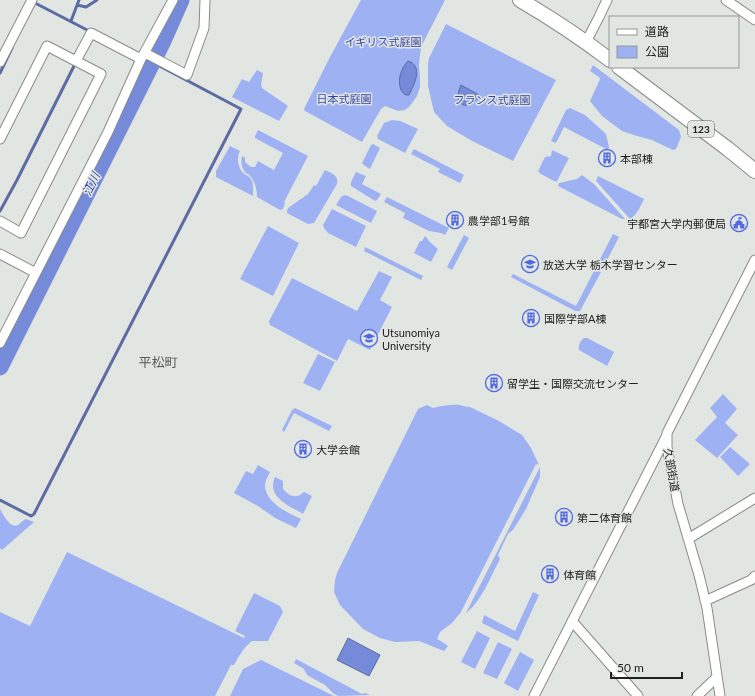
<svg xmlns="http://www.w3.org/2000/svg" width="755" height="696" viewBox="0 0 755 696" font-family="Lato,'Noto Sans JP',sans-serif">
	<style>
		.green { fill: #9eb2f3 }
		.water { fill: #758bda; stroke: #5c6ba2 }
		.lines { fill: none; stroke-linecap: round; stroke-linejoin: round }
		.stream { stroke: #5c6ba2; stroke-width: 3 }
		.river { stroke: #758bda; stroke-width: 17 }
		.minor-casing { stroke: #888c88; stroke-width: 11 }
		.highway-casing { stroke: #888c88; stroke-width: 16 }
		.minor { stroke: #fff; stroke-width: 9 }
		.highway { stroke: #fff; stroke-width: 14 }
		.labels { text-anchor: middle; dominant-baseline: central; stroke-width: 3; stroke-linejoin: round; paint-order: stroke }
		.shield { fill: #e2e6e2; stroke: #5a5c5a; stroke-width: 1 }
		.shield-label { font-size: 10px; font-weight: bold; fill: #202120 }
		.park-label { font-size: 11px; fill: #3546a4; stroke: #e2e6e2 }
		.poi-label { font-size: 11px; fill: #202120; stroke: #e2e6e2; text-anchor: start }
		.street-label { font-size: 11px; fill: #202120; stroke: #e2e6e2 }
		.water-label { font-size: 12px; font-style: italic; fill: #3343a1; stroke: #e2e6e2 }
		.quarter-label { font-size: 13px; fill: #565956; stroke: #e2e6e2 }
	</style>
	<rect width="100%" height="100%" fill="#e2e6e2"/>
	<path class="green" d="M361,0H445L421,47L419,64L420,78V87L417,96L410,106L405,110L398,111L385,106L381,109L362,142L305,111L304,109L330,57Z
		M446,24L556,80L513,161L472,141L447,126L434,112L428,86V64L429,58Z
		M593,65L679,130L681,137L676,149L673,150L652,140L637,136L622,131L602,116L590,101L600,79L599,77L590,71Z
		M257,70L263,73L261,84L262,88L288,106L279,121L232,97L242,79L249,82Z
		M570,108L585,115L606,134L609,147L608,150L564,127L556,143L551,141L566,110Z
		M392,120L400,121L418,129L405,153L378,139L377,136L384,123Z
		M258,130L308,156L284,202L285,203L283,209L280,210L257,197C257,190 255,181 250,176C249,174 246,174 245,172C241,167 241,162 242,156L245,158V162L251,167H255L258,161L274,170L283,153L255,138V136Z
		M373,144L380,148L370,169L365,166L362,163L371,145Z
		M230,146L240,151C236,158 238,167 243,173C246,175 249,176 251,179C254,184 253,190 253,196L216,177V171Z
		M414,149L464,175L460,183L438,172L440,169L411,154Z
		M552,150L569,158L557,181L556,182L541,174L538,171L545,157L551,156Z
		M325,170C331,173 339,175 337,184L314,223L308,224L287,213V211L288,208L308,194L314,185L316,186Z
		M356,172L366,176L362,184L381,194L377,200L375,201L351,186V182Z
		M582,175L594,184L625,219H622L558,186L559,183L577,179Z
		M598,176L644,199C640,207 637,215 630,219L596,181Z
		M344,195L348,196L377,211L371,223L336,205L341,197Z
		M387,197L449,228L445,235L441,233L429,231L403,218L405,213L384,202Z
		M332,209L366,226L356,247L328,233L324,228L323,225Z
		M268,226L299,243L273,296L240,279Z
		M613,234L619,237L603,268L597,265Z
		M464,235L469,238L452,270L447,267Z
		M425,236L430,242L438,249L431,262L414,253L420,241H422Z
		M365,247L423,276L421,280L364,251Z
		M595,269L601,272L580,311H575L511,277L513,274L576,306Z
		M379,271L392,277L380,300L392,307L370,350L348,339L337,361L270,325L269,321L292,278L357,311Z
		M584,338H587L614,352L607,366L579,350C578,346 580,341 584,338Z
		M318,354L335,362L320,391L303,383Z
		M723,394L737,409L725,423L738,435L717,458L695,440L717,417L710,408Z
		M427,405L433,408C441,406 451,404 460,405C464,406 466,407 470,407L499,421L522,435L531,448L539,465L536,464L461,612L452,623L440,632L437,639L444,643L448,646L444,651L419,641L395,642L380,638L363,629L340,605L334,592L335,580L337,573L418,409Z
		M295,408L332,426L329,431L294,413L284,432L282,430L292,410Z
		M730,447L750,464L738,476L720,457Z
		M258,465L270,472C268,476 265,481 265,486C266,503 288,513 301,519L296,528L275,518L258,506L234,493L246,471L253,474Z
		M540,467V477L526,509L513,530L508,534L498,555L500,559C491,576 481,602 466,613Z
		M275,477L283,481V489C290,497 296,499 304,492L312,496L303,514C290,506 266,497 275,477Z
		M0,509C3,514 10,529 18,525C21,523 23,520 26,519L34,522L2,550L0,548Z
		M67,552L244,638L245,636L235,631L254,593L280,606L283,612L268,641H252C244,647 239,656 234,665H231L215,696H0V612L30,626Z
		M533,592L539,595L518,641L482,623L484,615L515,631Z
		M477,631L490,638L475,669L461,662Z
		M498,642L512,649L497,679L483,673Z
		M520,652L534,660L518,691L504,683Z
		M296,659L362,694L365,693L370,695L338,696L333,693L324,684L321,683L307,675L304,669L294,663Z
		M261,660L334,696H230L243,669Z"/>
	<path class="water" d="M408,61C424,66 414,85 409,95H406C404,94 402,92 401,90C397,80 401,68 408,61Z
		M461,85L479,95C470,113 451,106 461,85Z
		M348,638L380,655L369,676L337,660Z"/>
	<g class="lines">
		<path class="stream" d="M33,5L35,3L91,32
			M77,5L86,7L97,0
			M71,21L79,0
			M0,73L12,48
			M0,211L17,180L76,62
			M0,500L31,516L34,514L241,109L152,62"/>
		<path class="river" d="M0,367L162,43L181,0"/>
		<g class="minor-casing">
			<path id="minor" d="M726,0L755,20
				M586,42L599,17L607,0
				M145,53L187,75L204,28L205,0
				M76,61L91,33L141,59
				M0,62L32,0
				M0,139L47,46L101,74L21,233L0,221
				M0,254L36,273
				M0,343L108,132L141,59L173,0
				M688,539L755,498
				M705,601L751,580L755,576
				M572,621L638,696
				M534,696L667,435
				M697,696L717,677
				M720,696L707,608L699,575L678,504L667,447V433L755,260"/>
		</g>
		<g class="highway-casing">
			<path id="highway" d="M520,0C551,18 581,38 610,60
				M619,67L728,149L755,171"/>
		</g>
		<use href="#minor" class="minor"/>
		<use href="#highway" class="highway"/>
	</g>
	<defs>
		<g id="building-ring" transform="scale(0.9)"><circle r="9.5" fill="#e2e6e2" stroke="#536be1" stroke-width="1.5"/><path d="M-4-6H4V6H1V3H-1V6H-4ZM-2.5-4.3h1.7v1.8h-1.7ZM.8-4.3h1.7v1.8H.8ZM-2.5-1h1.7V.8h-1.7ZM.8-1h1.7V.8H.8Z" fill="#536be1"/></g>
		<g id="civic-ring" transform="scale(0.9)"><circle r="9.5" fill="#e2e6e2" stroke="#536be1" stroke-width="1.5"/><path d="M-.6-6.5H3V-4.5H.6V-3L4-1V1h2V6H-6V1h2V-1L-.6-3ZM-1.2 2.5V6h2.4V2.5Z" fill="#536be1"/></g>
		<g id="university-ring" transform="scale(0.9)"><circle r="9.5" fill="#e2e6e2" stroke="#536be1" stroke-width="1.5"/><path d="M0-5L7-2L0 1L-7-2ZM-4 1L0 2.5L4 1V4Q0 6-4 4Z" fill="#536be1"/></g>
	</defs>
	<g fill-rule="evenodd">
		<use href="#building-ring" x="607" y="158"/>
		<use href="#building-ring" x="455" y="220"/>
		<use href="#civic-ring" x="739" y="223"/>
		<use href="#university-ring" x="530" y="264"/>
		<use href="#building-ring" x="531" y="318"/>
		<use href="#university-ring" x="369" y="338"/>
		<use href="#building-ring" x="494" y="383"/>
		<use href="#building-ring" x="303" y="449"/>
		<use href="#building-ring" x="564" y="517"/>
		<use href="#building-ring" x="550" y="574"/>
	</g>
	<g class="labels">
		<rect class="shield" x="688" y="121" width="26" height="16" rx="3"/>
		<g class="shield-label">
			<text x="701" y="129">123</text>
		</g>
		<g class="park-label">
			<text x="383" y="41">イギリス式庭園</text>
			<text x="344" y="98">日本式庭園</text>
			<text x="492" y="99">フランス式庭園</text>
		</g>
		<g class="poi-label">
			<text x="620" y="158">本部棟</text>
			<text x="468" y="220">農学部1号館</text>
			<text x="726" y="223" text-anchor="end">宇都宮大学内郵便局</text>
			<text x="543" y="264">放送大学 栃木学習センター</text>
			<text x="544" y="318">国際学部A棟</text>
			<text x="382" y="332">Utsunomiya<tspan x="382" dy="13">University</tspan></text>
			<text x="507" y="383">留学生・国際交流センター</text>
			<text x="316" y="449">大学会館</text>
			<text x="577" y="517">第二体育館</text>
			<text x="563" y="574">体育館</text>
		</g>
		<g class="street-label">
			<text transform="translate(672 470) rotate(80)">久部街道</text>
		</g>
		<g class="water-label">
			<text transform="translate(91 184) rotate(-64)">江川</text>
		</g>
		<g class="quarter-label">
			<text x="158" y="362">平松町</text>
		</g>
	</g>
	<rect x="609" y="16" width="130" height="52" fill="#e2e6e2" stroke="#949794"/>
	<rect x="617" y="29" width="20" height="6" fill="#ffffff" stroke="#949794"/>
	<text x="645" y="36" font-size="12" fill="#202120">道路</text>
	<rect x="617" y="46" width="20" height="12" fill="#9eb2f3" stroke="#949794"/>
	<text x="645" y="56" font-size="12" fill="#202120">公園</text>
	<path d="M611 672v6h71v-6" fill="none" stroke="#202120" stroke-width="2"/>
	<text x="617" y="672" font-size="12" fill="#202120" stroke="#e2e6e2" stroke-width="3" paint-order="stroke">50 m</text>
</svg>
